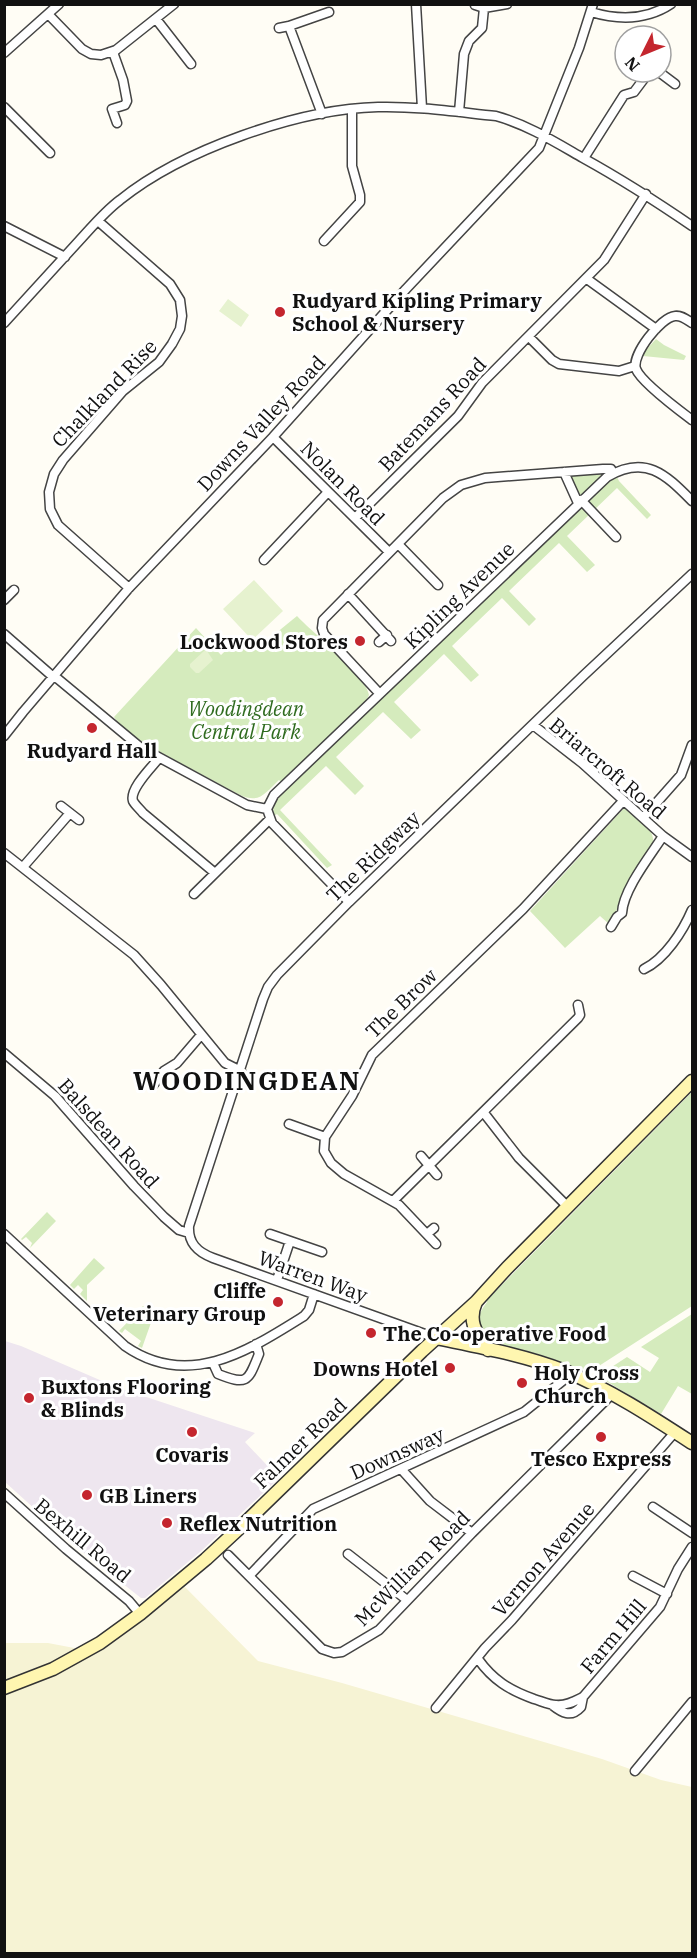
<svg xmlns="http://www.w3.org/2000/svg" width="697" height="1958" viewBox="0 0 697 1958" font-family="'IBM Plex Serif',serif">
	<style>
		.industrial { fill: #eee6ef }
		.farmland { fill: #f6f3d4 }
		.green { fill: #d5ebbd }
		.pitch { fill: #e6f2cf }
		.lines { fill: none; stroke-linecap: round; stroke-linejoin: round }
		.street-casing { stroke: #444; stroke-width: 11 }
		.secondary-casing { stroke: #333; stroke-width: 15 }
		.street { stroke: #fff; stroke-width: 8 }
		.secondary { stroke: #fff6b0; stroke-width: 12 }
		.poi-dot { fill: #c4262e; stroke: #fff; stroke-width: 2 }
		.labels { text-anchor: middle; dominant-baseline: central; stroke-width: 6; stroke-linejoin: round; paint-order: stroke }
		.poi-label { font-size: 20px; font-weight: bold; fill: #111; stroke: #fff; text-anchor: start }
		.street-label { font-size: 20px; fill: #111; stroke: #fff }
		.park-label { font-size: 20px; font-style: italic; fill: #2f6b1f; stroke: #fff }
		.district-label { font-size: 26px; font-weight: bold; letter-spacing: 1.5px; fill: #111; stroke: #fff }
	</style>
	<rect width="100%" height="100%" fill="#fffdf5"/>
	<path class="industrial" d="M5,1341L21,1346L116,1387L255,1433L245,1442L279,1478L200,1552L145,1598H141L79,1549L5,1482Z"/>
	<path class="farmland" d="M183,1585L258,1661L342,1683L602,1759L661,1780L692,1787V1953L5,1954V1643H48L90,1651Z"/>
	<path class="green" d="M656,339L664,345L686,356L684,360L643,356L644,352Z
		M611,469L578,503L564,472Z
		M617,477L619,481L651,515L647,519L617,488L567,536L595,565L587,572L559,543L509,591L536,619L529,626L502,598L452,646L479,675L471,682L444,654L394,702L421,730L411,739L383,712L336,757L364,786L355,795L326,766L280,810L332,865L327,868L277,814L274,816L273,807L277,798L606,483Z
		M297,616C311,631 368,678 369,695L366,701L281,782L279,780C265,793 260,804 240,795L145,744L119,724L114,717L196,628L221,655L240,637L251,643L270,638Z
		M625,807C635,816 655,828 653,842L609,924L600,916L565,948L530,911Z
		M692,1092V1306L588,1373C572,1367 557,1360 541,1355C516,1347 456,1342 487,1302V1300Z
		M47,1212L56,1221L30,1248L32,1243L26,1237L22,1240L21,1239Z
		M94,1258L105,1268L87,1285V1301L80,1294L83,1290L78,1285L74,1289L70,1285Z
		M143,1306L153,1317L142,1348L138,1346L141,1341L125,1329L122,1333L119,1331Z
		M692,1314V1394L678,1386L661,1414L601,1378L604,1372L627,1357L650,1372L659,1358L641,1347Z"/>
	<path class="pitch" d="M228,299L249,315L241,327L219,311Z
		M254,580L283,611L252,640L223,609Z
		M204,651H207L213,660L199,673H196L190,667V664Z"/>
	<g class="lines">
		<g class="street-casing">
			<path id="street" d="M416,4L422,108
				M484,8L507,4
				M591,12C618,20 647,20 671,4
				M48,14L82,49L91,54L101,55L116,50L174,4
				M156,19L191,64
				M279,28L289,26
				M113,52L123,80L127,101L125,105L112,109L117,123
				M4,53L59,4
				M659,72L675,84
				M4,107L50,153
				M459,112L464,54L469,41L482,28L484,8L475,5
				M322,114L289,26L329,12
				M584,158L624,95L634,92L649,72
				M98,221L170,284L180,300L182,316L180,329L172,344L159,362L123,391L63,460L54,474L49,492L50,509L58,525L129,588
				M4,226L65,257
				M324,241L360,202V195L352,166V110
				M587,279L656,329
				M4,323C29,296 53,269 78,242C91,228 104,212 120,200C182,150 298,109 378,107C418,106 457,112 496,116C528,125 555,142 583,158C621,179 657,202 692,226
				M692,323C687,320 682,315 675,316C661,317 631,355 636,369C641,382 680,411 692,420
				M529,337L552,360L559,364L619,371L635,366
				M273,437L389,552
				M564,472L578,503
				M581,500L616,537
				M355,518L458,416L482,383L604,260L646,194
				M398,544L438,585
				M264,560L328,492
				M348,594L391,641
				M4,600L14,590
				M4,634L51,675L58,679L140,747L247,805L267,809
				M379,642L387,635
				M379,693L324,634L322,628L323,620L443,498L461,485L485,478L603,469H611L613,473
				M533,725L582,763L663,836L692,857
				M4,736L23,712L129,588L273,437L406,289L539,148L579,48L593,4
				M159,758C152,767 129,789 133,801C135,805 140,809 143,813L215,873
				M70,813L79,820
				M643,818L681,775L692,745
				M4,853L134,955L161,985L225,1063L241,1071
				M23,867L70,813L61,806
				M194,894L270,819
				M349,902L272,823L267,809L274,795L607,477C646,454 666,475 692,501
				M611,927L617,917L622,913C623,890 650,856 663,836
				M644,969C665,959 683,931 692,910
				M4,1053L55,1096L134,1186L164,1217L179,1230L189,1233
				M153,1085L164,1071L177,1063L201,1035
				M484,1113L519,1158L568,1207
				M289,1124L325,1137
				M421,1156L437,1175
				M393,1201L578,1018L580,1015L578,1005
				M4,1234L125,1346C188,1390 248,1351 304,1316L309,1310L314,1294
				M270,1234L322,1252
				M427,1234L434,1228
				M436,1244L399,1205L344,1174L331,1163L324,1151L325,1137L352,1096L372,1055L523,909L623,801
				M277,1280L290,1241
				M436,1338L213,1258C197,1252 188,1243 189,1226L263,999L268,987L277,975L349,902L583,676L692,574
				M213,1363L218,1374C248,1386 248,1381 259,1354L256,1344
				M402,1470L430,1501L472,1533
				M4,1493L66,1549L129,1601L140,1614
				M653,1507L692,1533
				M348,1554L407,1600
				M228,1555L322,1649L334,1653L342,1652L379,1630L472,1533L611,1395
				M249,1576L313,1509L524,1412L565,1379L568,1373
				M633,1576L667,1594
				M478,1659C493,1680 509,1690 534,1699C541,1701 549,1705 556,1705C566,1706 575,1701 583,1697L660,1607L678,1569L692,1547
				M552,1705C562,1713 571,1718 581,1707L583,1697
				M436,1708L485,1648L512,1620L675,1432
				M635,1771L692,1702"/>
		</g>
		<g class="secondary-casing">
			<path id="secondary" d="M476,1302C467,1322 477,1334 488,1350
				M436,1338C479,1347 524,1355 565,1371C609,1389 652,1417 692,1443
				M4,1688L53,1669L100,1643L140,1614L206,1559L246,1522L422,1351L476,1302L507,1268L692,1081"/>
		</g>
		<use href="#street" class="street"/>
		<use href="#secondary" class="secondary"/>
	</g>
	<g class="poi-dot">
		<circle cx="280" cy="312" r="6"/>
		<circle cx="360" cy="641" r="6"/>
		<circle cx="92" cy="728" r="6"/>
		<circle cx="278" cy="1302" r="6"/>
		<circle cx="371" cy="1333" r="6"/>
		<circle cx="450" cy="1368" r="6"/>
		<circle cx="522" cy="1383" r="6"/>
		<circle cx="29" cy="1398" r="6"/>
		<circle cx="192" cy="1432" r="6"/>
		<circle cx="601" cy="1437" r="6"/>
		<circle cx="87" cy="1495" r="6"/>
		<circle cx="167" cy="1523" r="6"/>
	</g>
	<g class="labels">
		<g class="poi-label">
			<text x="292" y="300">Rudyard Kipling Primary<tspan x="292" dy="23">School &amp; Nursery</tspan></text>
			<text x="348" y="641" text-anchor="end">Lockwood Stores</text>
			<text x="92" y="750" text-anchor="middle">Rudyard Hall</text>
			<text x="266" y="1290" text-anchor="end">Cliffe<tspan x="266" dy="23">Veterinary Group</tspan></text>
			<text x="383" y="1333">The Co-operative Food</text>
			<text x="438" y="1368" text-anchor="end">Downs Hotel</text>
			<text x="534" y="1372">Holy Cross<tspan x="534" dy="23">Church</tspan></text>
			<text x="41" y="1386">Buxtons Flooring<tspan x="41" dy="23">&amp; Blinds</tspan></text>
			<text x="192" y="1454" text-anchor="middle">Covaris</text>
			<text x="601" y="1458" text-anchor="middle">Tesco Express</text>
			<text x="99" y="1495">GB Liners</text>
			<text x="179" y="1523">Reflex Nutrition</text>
		</g>
		<g class="street-label">
			<text transform="translate(104 393) rotate(-46)">Chalkland Rise</text>
			<text transform="translate(432 414) rotate(-47)">Batemans Road</text>
			<text transform="translate(261 423) rotate(-47)">Downs Valley Road</text>
			<text transform="translate(343 483) rotate(45)">Nolan Road</text>
			<text transform="translate(459 595) rotate(-44)">Kipling Avenue</text>
			<text transform="translate(608 768) rotate(40)">Briarcroft Road</text>
			<text transform="translate(373 856) rotate(-44)">The Ridgway</text>
			<text transform="translate(401 1003) rotate(-44)">The Brow</text>
			<text transform="translate(109 1133) rotate(48)">Balsdean Road</text>
			<text transform="translate(313 1276) rotate(20)">Warren Way</text>
			<text transform="translate(300 1443) rotate(-44)">Falmer Road</text>
			<text transform="translate(397 1453) rotate(-24)">Downsway</text>
			<text transform="translate(83 1540) rotate(40)">Bexhill Road</text>
			<text transform="translate(543 1559) rotate(-49)">Vernon Avenue</text>
			<text transform="translate(412 1568) rotate(-45)">McWilliam Road</text>
			<text transform="translate(613 1636) rotate(-50)">Farm Hill</text>
		</g>
		<g class="park-label">
			<text x="246" y="708">Woodingdean<tspan x="246" dy="23">Central Park</tspan></text>
		</g>
		<g class="district-label">
			<text x="247" y="1080">WOODINGDEAN</text>
		</g>
	</g>
	<rect width="697" height="1958" fill="none" stroke="#111111" stroke-width="12"/>
	<g transform="translate(643 54) rotate(227)"><circle r="28" fill="#ffffff" stroke="#a0a0a0" stroke-width="1.5"/>
	<path d="M0-4.5L10 22L0 15L-10 22Z" fill="#c4262e"/>
	<text y="-9" font-size="16" font-weight="bold" text-anchor="middle" fill="#111111">N</text>
	</g>
</svg>
